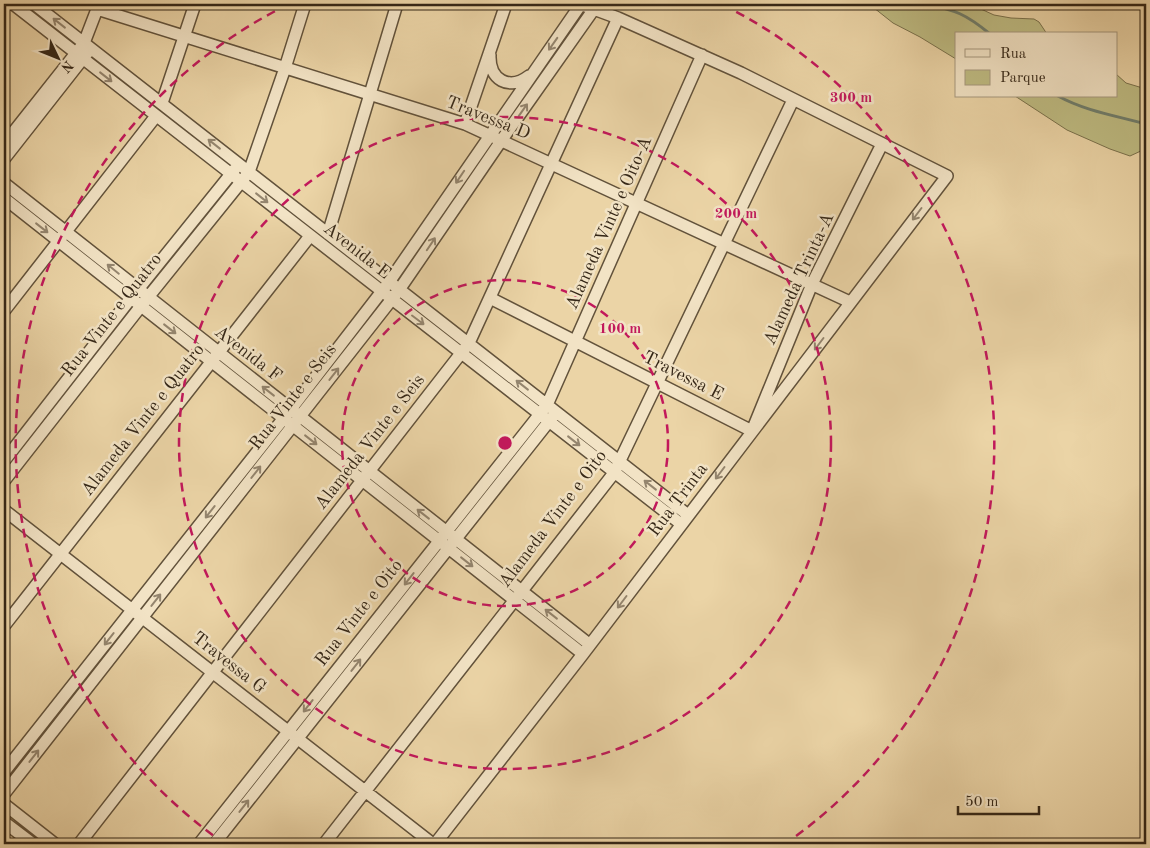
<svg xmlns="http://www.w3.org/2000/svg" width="1150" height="848" viewBox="0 0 1150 848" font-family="'Old Standard TT',serif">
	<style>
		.green { fill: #bebb82; stroke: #7a714c }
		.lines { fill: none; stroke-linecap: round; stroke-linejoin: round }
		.stream { stroke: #717e6c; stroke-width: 3 }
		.minor-casing { stroke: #62523b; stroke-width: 14 }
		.minor { stroke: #f2e3c5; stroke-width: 11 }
		.oneway { stroke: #94856e }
		.ring { fill: none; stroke: #c2185b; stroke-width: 2.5; stroke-dasharray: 9 6 }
		.labels { text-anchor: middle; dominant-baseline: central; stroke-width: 5; stroke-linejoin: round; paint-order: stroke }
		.street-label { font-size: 18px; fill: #352717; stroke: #f2e3c5 }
		.centre { fill: #c2185b; stroke: #f2e3c5; stroke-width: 2.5 }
		.ring-label { font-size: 15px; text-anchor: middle; font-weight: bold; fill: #c2185b; stroke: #f2e3c5; stroke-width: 5; stroke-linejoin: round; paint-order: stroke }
	</style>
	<rect width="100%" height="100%" fill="#ebd4a6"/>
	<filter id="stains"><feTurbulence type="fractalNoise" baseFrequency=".004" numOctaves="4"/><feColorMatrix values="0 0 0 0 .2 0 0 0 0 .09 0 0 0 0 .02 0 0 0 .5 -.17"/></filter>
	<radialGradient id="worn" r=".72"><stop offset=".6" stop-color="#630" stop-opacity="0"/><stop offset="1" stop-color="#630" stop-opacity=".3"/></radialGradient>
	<path class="green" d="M869,4H970L994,15L1011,18L1034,19L1039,22L1047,34H956V59L920,37L893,23Z
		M1116,74L1126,83L1146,89V144L1143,150L1130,156L1110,149L1067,130L1015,96H1116Z"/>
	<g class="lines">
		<path class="stream" d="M926,4C955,10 966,14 990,34
			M1058,96C1085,111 1117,116 1146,124"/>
		<g class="minor-casing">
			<path id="minor" d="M13,4L681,524
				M34,4L688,515
				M1143,4L1146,5
				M97,9L465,124L850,302
				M490,55C489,80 509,91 529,76
				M162,103L195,4
				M465,124L506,4
				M4,144L84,43L99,4
				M4,159L88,52
				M4,183L589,644
				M4,198L583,654
				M328,234L397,4
				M490,298L752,431L812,284L882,144
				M4,311L156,116
				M4,461L131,298L235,169
				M4,481L141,306L249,172L285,68L305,4
				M4,510L433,844
				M4,626L310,236
				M4,772L291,409L389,282L581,4
				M4,794L399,290L501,141L594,9
				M4,804L55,844
				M4,822L33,844
				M79,844L469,343L618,18
				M199,844L547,405L702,55
				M214,844L554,415
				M324,844L614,473L793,100
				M435,844L583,654L947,176L741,73L618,18L580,4"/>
		</g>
		<use href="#minor" class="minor"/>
	</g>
	<defs><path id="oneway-shaft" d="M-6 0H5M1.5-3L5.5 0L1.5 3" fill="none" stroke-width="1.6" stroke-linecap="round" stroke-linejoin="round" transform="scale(1.25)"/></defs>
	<g class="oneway">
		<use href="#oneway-shaft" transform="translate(59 23) rotate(-142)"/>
		<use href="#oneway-shaft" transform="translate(553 44) rotate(125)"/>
		<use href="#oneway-shaft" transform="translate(106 77) rotate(38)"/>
		<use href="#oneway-shaft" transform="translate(523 110) rotate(-55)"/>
		<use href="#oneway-shaft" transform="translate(214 144) rotate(-142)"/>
		<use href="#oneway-shaft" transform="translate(460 177) rotate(124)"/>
		<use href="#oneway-shaft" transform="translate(262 198) rotate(38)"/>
		<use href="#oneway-shaft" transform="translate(917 214) rotate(127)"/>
		<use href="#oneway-shaft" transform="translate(42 228) rotate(38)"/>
		<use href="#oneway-shaft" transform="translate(431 244) rotate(-56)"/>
		<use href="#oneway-shaft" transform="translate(113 269) rotate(-141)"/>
		<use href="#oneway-shaft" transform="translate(418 320) rotate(37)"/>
		<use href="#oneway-shaft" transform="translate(170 329) rotate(38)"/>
		<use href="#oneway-shaft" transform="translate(819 344) rotate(127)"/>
		<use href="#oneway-shaft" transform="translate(334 374) rotate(-52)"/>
		<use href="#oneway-shaft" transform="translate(522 385) rotate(-142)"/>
		<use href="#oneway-shaft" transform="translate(268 391) rotate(-142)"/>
		<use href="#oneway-shaft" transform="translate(311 440) rotate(38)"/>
		<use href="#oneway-shaft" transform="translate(574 441) rotate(38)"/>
		<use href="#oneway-shaft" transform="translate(256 472) rotate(-52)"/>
		<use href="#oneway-shaft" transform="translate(720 473) rotate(127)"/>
		<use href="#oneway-shaft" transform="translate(650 485) rotate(-142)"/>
		<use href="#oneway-shaft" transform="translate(210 512) rotate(128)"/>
		<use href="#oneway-shaft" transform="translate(423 514) rotate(-142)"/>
		<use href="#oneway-shaft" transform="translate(467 562) rotate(38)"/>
		<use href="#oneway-shaft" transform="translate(409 579) rotate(128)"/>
		<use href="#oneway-shaft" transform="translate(156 600) rotate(-52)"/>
		<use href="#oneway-shaft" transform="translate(622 602) rotate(127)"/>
		<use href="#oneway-shaft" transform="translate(551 614) rotate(-142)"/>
		<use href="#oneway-shaft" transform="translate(109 639) rotate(128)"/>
		<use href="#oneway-shaft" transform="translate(356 665) rotate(-52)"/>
		<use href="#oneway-shaft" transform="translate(308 706) rotate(128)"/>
		<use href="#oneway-shaft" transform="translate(34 756) rotate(-52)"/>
		<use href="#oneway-shaft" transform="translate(244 806) rotate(-52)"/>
	</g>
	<g class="ring">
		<circle cx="505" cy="443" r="163"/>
		<circle cx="505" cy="443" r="326"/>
		<path d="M225 844A489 489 0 0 1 287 5M723 5A489 489 0 0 1 785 844"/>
	</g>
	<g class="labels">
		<g class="street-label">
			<text transform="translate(488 118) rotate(22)">Travessa D</text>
			<text transform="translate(609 223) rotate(-66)">Alameda Vinte e Oito-A</text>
			<text transform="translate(357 251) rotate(38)">Avenida E</text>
			<text transform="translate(799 279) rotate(-65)">Alameda Trinta-A</text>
			<text transform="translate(112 315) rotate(-52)">Rua Vinte e Quatro</text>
			<text transform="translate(248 354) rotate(38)">Avenida F</text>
			<text transform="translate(683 376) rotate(27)">Travessa E</text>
			<text transform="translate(293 397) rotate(-52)">Rua Vinte e Seis</text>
			<text transform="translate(143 420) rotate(-52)">Alameda Vinte e Quatro</text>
			<text transform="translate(370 442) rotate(-52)">Alameda Vinte e Seis</text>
			<text transform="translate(678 500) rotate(-53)">Rua Trinta</text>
			<text transform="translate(553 519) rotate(-53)">Alameda Vinte e Oito</text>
			<text transform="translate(359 613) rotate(-52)">Rua Vinte e Oito</text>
			<text transform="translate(229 663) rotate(38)">Travessa G</text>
		</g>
	</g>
	<circle cx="505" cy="443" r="8" class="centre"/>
	<g class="ring-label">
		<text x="851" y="102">300 m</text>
		<text x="736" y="218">200 m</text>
		<text x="620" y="333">100 m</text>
	</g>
	<rect width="1150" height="848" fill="none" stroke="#ebd4a6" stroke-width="20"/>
	<rect x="5" y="5" width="1140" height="838" fill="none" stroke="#352717" stroke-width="2.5"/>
	<rect x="10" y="10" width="1130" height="828" fill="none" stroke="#352717"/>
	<rect x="955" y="32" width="162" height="65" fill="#f2e3c5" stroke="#a6987f"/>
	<rect x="965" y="49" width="25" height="8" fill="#f2e3c5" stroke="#a6987f"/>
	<text x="1000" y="58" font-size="15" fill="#352717">Rua</text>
	<rect x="965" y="70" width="25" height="15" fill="#bebb82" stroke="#a6987f"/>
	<text x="1000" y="82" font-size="15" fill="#352717">Parque</text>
	<g transform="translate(58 58) rotate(133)" stroke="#f2e3c5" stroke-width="4" paint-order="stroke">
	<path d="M0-4L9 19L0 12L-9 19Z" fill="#352717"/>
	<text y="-8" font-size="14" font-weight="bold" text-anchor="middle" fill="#352717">N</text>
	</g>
	<path d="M958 806v8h81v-8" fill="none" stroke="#352717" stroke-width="2.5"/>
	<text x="965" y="806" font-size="15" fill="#352717" stroke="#f2e3c5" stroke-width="4" paint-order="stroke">50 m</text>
	<rect width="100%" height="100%" filter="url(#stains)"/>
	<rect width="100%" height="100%" fill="url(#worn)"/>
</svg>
